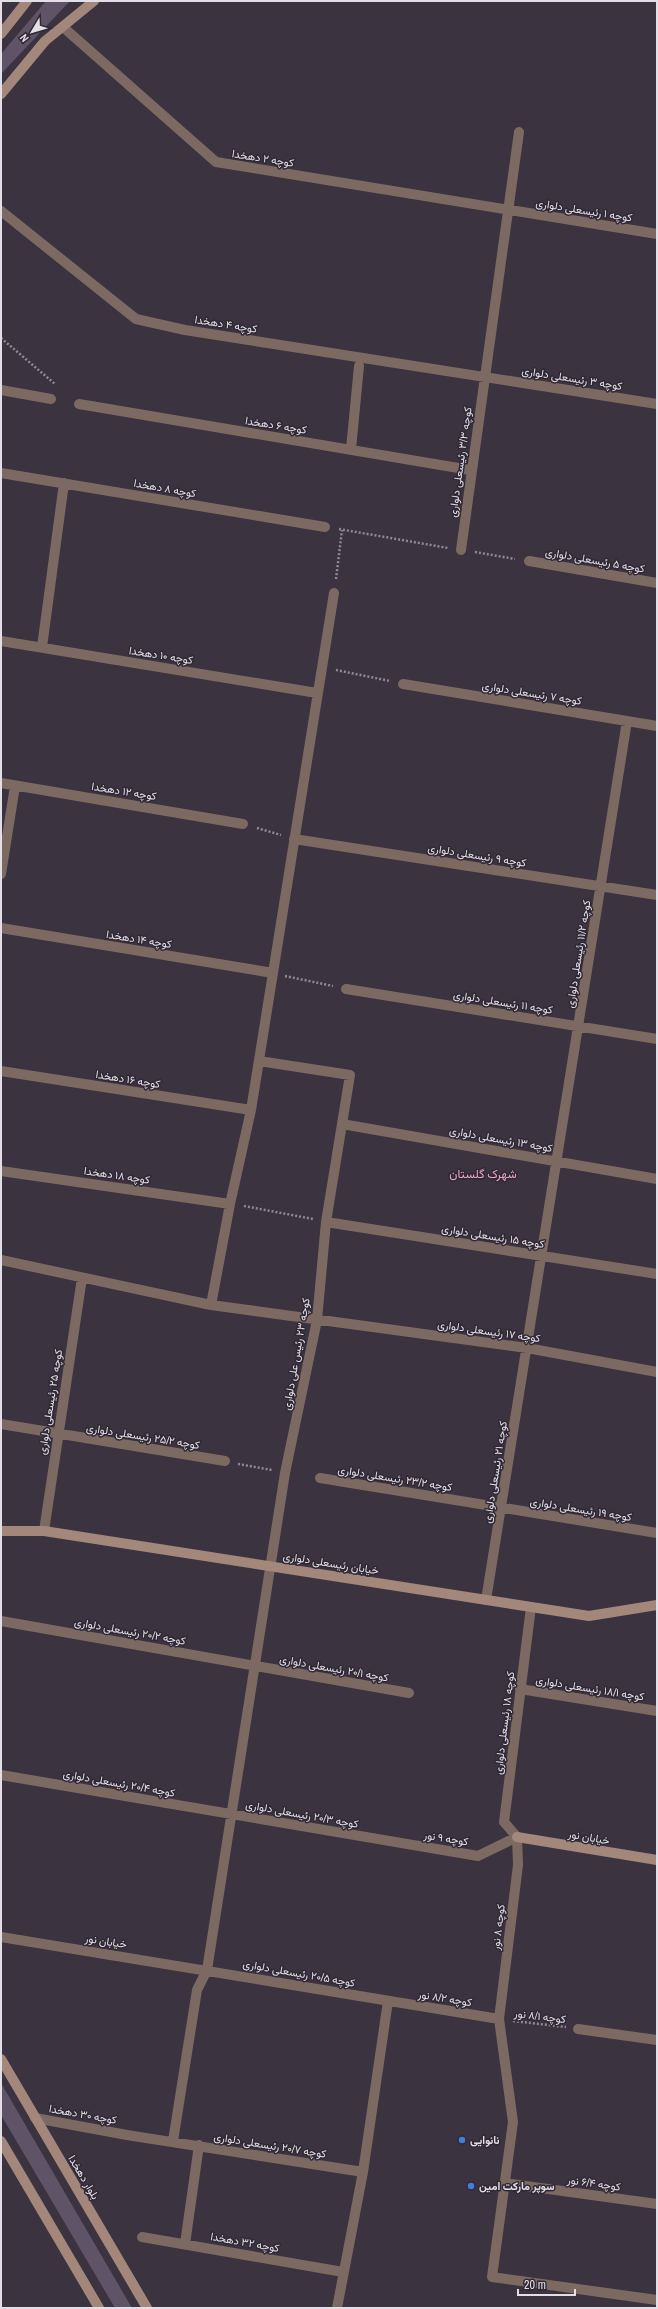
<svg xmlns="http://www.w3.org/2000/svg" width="658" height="2309" viewBox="0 0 658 2309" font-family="'Archivo Narrow',Vazirmatn,sans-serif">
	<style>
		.green { fill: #5f5367 }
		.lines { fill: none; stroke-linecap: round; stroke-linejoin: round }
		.path { stroke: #908a95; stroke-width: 2.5; stroke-dasharray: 2 2; stroke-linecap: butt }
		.street { stroke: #7c6a62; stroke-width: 10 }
		.secondary { stroke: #a2877a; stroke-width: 10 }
		.shop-dot { fill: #3f7fe0; stroke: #302935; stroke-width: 1.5 }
		.labels { text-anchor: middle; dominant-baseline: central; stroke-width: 3; stroke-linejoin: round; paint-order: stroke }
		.street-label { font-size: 11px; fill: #e3dfe7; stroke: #302935 }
		.poi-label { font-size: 11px; font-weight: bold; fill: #e3dfe7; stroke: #302935; text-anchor: start }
		.neighbourhood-label { font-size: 12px; fill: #eea4cb; stroke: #302935 }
	</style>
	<rect width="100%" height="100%" fill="#3b3340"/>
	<path class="green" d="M46,1H70L1,74V54Z
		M1,2083L132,2308H115L1,2115Z"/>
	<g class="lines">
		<path class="path" d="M1,338L55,384
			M339,529L448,548
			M475,552L515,559
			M336,579L342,530
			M336,670L390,681
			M257,828L281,835
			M285,976L333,986
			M244,1206L313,1219
			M238,1464L272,1470
			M513,2021L566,2027"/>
		<path class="street" d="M63,27L216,162L657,234
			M1,211L136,319L185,330L657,404
			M1,390L51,399
			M79,404L470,470
			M351,449L359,366
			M1,473L325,527
			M461,550L519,132
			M529,561L657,583
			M1,641L317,693
			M42,647L64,483
			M403,684L657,726
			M1,783L243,824
			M294,839L657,895
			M1,874L15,786
			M1,928L273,973
			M346,989L657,1039
			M1,1071L251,1110
			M342,1124L657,1179
			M1,1171L230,1204
			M326,1222L657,1274
			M1,1260L211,1305L527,1348L657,1372
			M211,1305L230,1204L251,1110L334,593
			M1,1424L225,1461
			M320,1478L657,1533
			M44,1531L82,1278
			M486,1600L627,721
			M1,1621L409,1693
			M520,1689L657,1711
			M1,1775L478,1856L517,1837
			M517,1837L518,1865L499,2019L513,2122L492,2277L657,2300
			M517,1837L504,1822L531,1607
			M1,1937L499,2019
			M578,2029L657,2040
			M35,2118L127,2135L363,2172
			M173,2141L197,1990L207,1970L285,1473L317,1320L326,1222L350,1075L259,1061
			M504,2183L657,2204
			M142,2237L343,2272
			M185,2244L199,2145
			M337,2308L363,2172L388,2001"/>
		<path class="secondary" d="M1,34L27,1
			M1,94L45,41L94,1
			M1,1531H44L589,1616L657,1605
			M517,1837L657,1860
			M1,2059L147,2308
			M1,2141L99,2308"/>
	</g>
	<g class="shop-dot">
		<circle cx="462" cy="2140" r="4"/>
		<circle cx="471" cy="2186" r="4"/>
	</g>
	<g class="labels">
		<g class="street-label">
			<text transform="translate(263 158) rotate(9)">کوچه ۲ دهخدا</text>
			<text transform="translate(584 210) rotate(9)">کوچه ۱ رئیسعلی دلواری</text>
			<text transform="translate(226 324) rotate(9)">کوچه ۴ دهخدا</text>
			<text transform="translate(572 378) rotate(9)">کوچه ۳ رئیسعلی دلواری</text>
			<text transform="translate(276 425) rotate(9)">کوچه ۶ دهخدا</text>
			<text transform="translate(460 462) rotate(-82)">کوچه ۳/۳ رئیسعلی دلواری</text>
			<text transform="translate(165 488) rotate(10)">کوچه ۸ دهخدا</text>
			<text transform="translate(595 560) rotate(10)">کوچه ۵ رئیسعلی دلواری</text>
			<text transform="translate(161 655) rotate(9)">کوچه ۱۰ دهخدا</text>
			<text transform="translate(532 693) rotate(9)">کوچه ۷ رئیسعلی دلواری</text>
			<text transform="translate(124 791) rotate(9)">کوچه ۱۲ دهخدا</text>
			<text transform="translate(477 855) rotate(9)">کوچه ۹ رئیسعلی دلواری</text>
			<text transform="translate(139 939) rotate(9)">کوچه ۱۴ دهخدا</text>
			<text transform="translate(578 954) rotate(-81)">کوچه ۱۱/۲ رئیسعلی دلواری</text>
			<text transform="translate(503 1002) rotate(9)">کوچه ۱۱ رئیسعلی دلواری</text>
			<text transform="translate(128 1079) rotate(9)">کوچه ۱۶ دهخدا</text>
			<text transform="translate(501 1139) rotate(10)">کوچه ۱۳ رئیسعلی دلواری</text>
			<text transform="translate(117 1175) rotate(8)">کوچه ۱۸ دهخدا</text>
			<text transform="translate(493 1236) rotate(9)">کوچه ۱۵ رئیسعلی دلواری</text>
			<text transform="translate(489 1331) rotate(8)">کوچه ۱۷ رئیسعلی دلواری</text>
			<text transform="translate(296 1354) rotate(-80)">کوچه ۲۳ رئیس علی دلواری</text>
			<text transform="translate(50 1402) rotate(-81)">کوچه ۲۵ رئیسعلی دلواری</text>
			<text transform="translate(143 1436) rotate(9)">کوچه ۲۵/۲ رئیسعلی دلواری</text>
			<text transform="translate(495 1472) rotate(-81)">کوچه ۲۱ رئیسعلی دلواری</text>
			<text transform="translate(395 1478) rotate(9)">کوچه ۲۳/۲ رئیسعلی دلواری</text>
			<text transform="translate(581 1509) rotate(9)">کوچه ۱۹ رئیسعلی دلواری</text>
			<text transform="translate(331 1563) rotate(9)">خیابان رئیسعلی دلواری</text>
			<text transform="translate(130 1631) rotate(10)">کوچه ۲۰/۲ رئیسعلی دلواری</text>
			<text transform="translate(334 1668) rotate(10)">کوچه ۲۰/۱ رئیسعلی دلواری</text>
			<text transform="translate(590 1688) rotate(9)">کوچه ۱۸/۱ رئیسعلی دلواری</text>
			<text transform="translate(504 1723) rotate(-83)">کوچه ۱۸ رئیسعلی دلواری</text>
			<text transform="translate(119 1783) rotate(10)">کوچه ۲۰/۴ رئیسعلی دلواری</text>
			<text transform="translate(302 1814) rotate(10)">کوچه ۲۰/۳ رئیسعلی دلواری</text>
			<text transform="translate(589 1837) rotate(10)">خیابان نور</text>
			<text transform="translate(446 1838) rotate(9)">کوچه ۹ نور</text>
			<text transform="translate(498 1927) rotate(-83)">کوچه ۸ نور</text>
			<text transform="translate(106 1941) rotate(9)">خیابان نور</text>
			<text transform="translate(299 1973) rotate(10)">کوچه ۲۰/۵ رئیسعلی دلواری</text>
			<text transform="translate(445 1998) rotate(9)">کوچه ۸/۲ نور</text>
			<text transform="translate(540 2016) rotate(7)">کوچه ۸/۱ نور</text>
			<text transform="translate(83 2114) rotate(10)">کوچه ۳۰ دهخدا</text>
			<text transform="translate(270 2145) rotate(9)">کوچه ۲۰/۷ رئیسعلی دلواری</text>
			<text transform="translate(84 2177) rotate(59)">بلوار دهخدا</text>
			<text transform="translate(594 2183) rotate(8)">کوچه ۶/۴ نور</text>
			<text transform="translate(245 2242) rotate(10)">کوچه ۳۲ دهخدا</text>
		</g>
		<g class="poi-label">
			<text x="470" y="2140">نانوایی</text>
			<text x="479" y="2186">سوپر مارکت امین</text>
		</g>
		<g class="neighbourhood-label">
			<text x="483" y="1174">شهرک گلستان</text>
		</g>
	</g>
	<rect width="658" height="2309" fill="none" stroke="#e3dfe7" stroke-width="4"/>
	<g transform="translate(32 32) rotate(232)" stroke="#302935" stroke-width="3" paint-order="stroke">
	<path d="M0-3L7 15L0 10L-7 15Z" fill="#e3dfe7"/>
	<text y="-6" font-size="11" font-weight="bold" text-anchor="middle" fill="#e3dfe7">N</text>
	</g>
	<path d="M518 2289v6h57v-6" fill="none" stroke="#e3dfe7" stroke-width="2"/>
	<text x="524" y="2289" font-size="12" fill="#e3dfe7" stroke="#302935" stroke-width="3" paint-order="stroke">20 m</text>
</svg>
